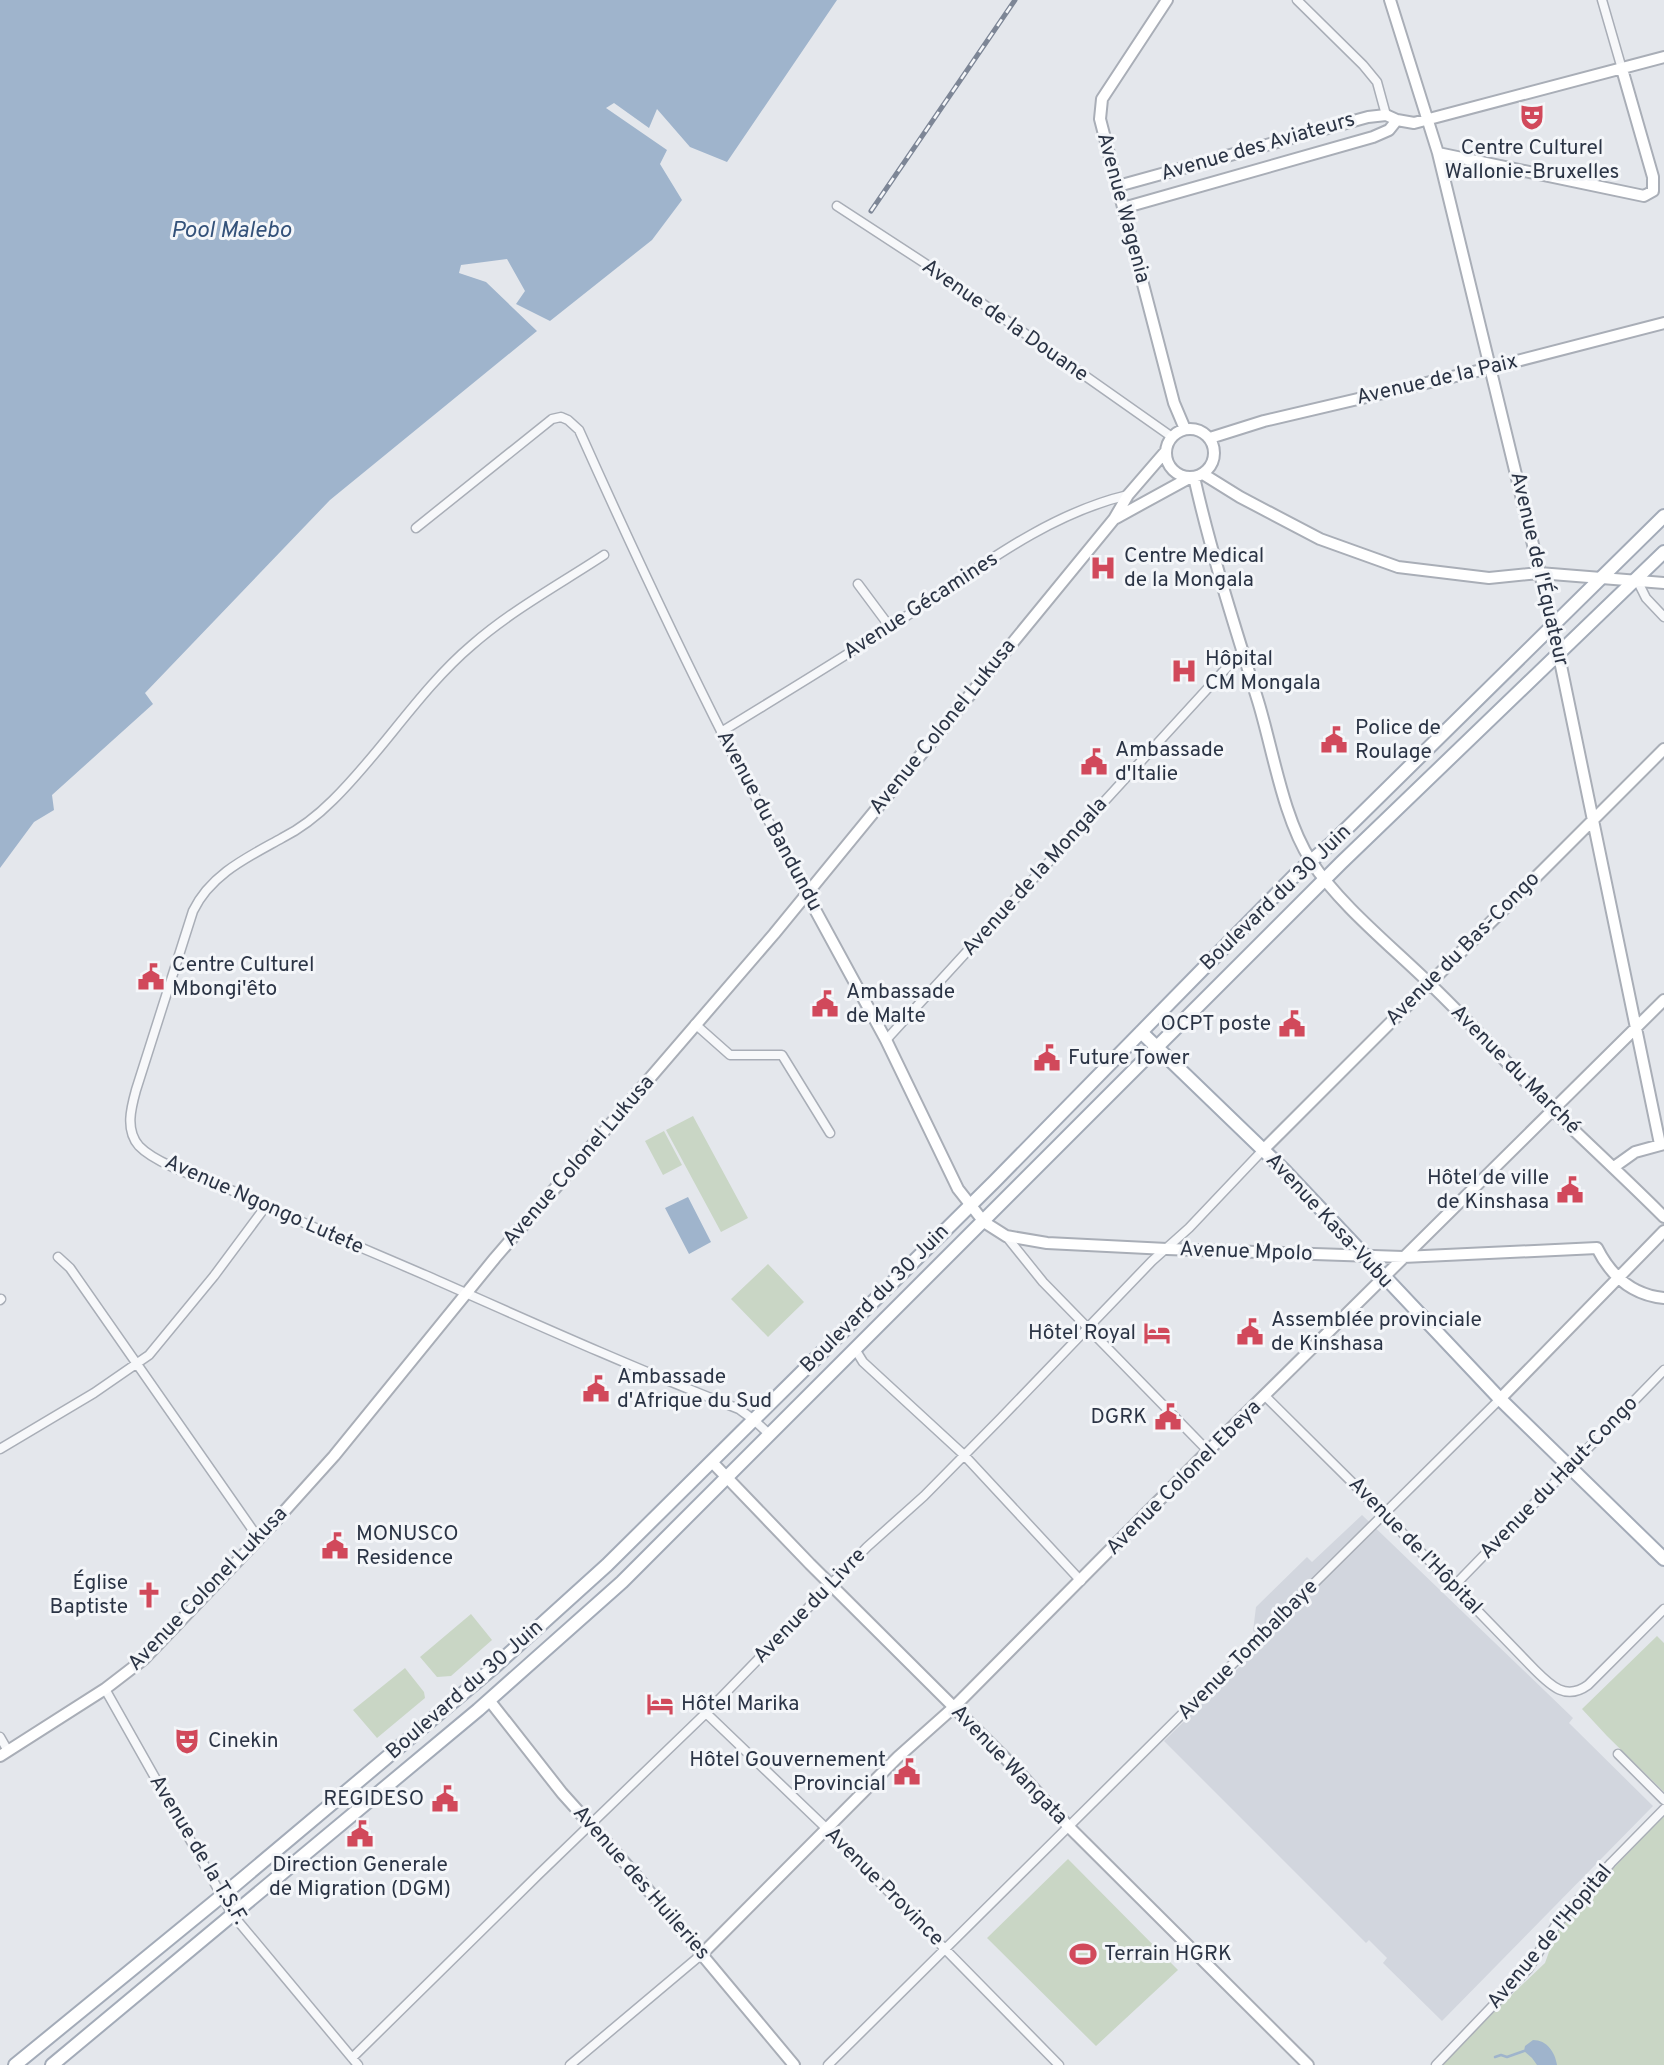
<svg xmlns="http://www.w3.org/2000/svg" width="1664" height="2065" viewBox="0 0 1664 2065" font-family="Overpass,sans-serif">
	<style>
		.built { fill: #d2d6de }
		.green { fill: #c9d6c5 }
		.water { fill: #9fb4cc }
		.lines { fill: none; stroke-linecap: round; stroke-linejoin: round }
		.stream { stroke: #9fb4cc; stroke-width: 2.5 }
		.street-casing { stroke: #a9aeb7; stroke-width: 11 }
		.secondary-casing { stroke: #a9aeb7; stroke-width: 14 }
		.primary-casing { stroke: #a3abb8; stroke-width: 16 }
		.street { stroke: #f7f8fa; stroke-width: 8 }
		.secondary { stroke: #fff; stroke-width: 10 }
		.primary { stroke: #fff; stroke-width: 12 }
		.rail-casing { stroke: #7d8696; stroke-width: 5 }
		.rail { stroke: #f4f6f9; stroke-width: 2.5; stroke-dasharray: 8; stroke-linecap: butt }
		.labels { text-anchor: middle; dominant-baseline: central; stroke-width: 6; stroke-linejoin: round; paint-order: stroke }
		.street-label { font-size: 21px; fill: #2b3445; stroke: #f4f6f9 }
		.poi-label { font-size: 21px; fill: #2b3445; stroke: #f4f6f9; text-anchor: start }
		.water-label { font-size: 23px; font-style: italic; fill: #34527a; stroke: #f4f6f9 }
	</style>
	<rect width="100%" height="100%" fill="#e4e7ec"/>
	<path class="built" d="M1362,1515L1573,1718L1569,1723L1653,1806L1442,2021L1383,1963L1387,1958L1369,1940L1366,1943L1164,1741L1265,1642L1253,1631L1256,1607L1307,1557L1312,1562Z"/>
	<path class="green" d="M693,1116L748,1218L721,1232L666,1130Z
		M664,1131L682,1165L663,1175L645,1141Z
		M768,1264L804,1302L768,1337L731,1299Z
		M471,1614L492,1640L451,1676L437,1677L420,1657Z
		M1657,1636L1664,1643V1792L1607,1736L1582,1709Z
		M405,1668L424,1692L425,1698L377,1738L353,1710Z
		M1664,1815V2065H1438L1545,1963L1558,1927Z
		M1068,1859L1178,1970L1096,2046L987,1938Z"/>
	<path class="water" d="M0,0H837L727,162L690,147L657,109L649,128L614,103L606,108L667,150L660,164L682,200L652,240L550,321L516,304L525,291L507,259L461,265L459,273L486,282L537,331L330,500L145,693L153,704L52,795L54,810L34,822L0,868Z
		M688,1197L711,1242L689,1254L665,1208Z
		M1533,2040C1547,2040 1555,2052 1557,2065H1537L1532,2058L1524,2051L1525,2046Z"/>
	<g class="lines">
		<path class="stream" d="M1495,2057L1501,2055L1507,2057L1524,2051"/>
		<g class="street-casing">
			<path id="street" d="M1297,0L1363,65L1377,82L1386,115
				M1602,0L1622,69
				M837,206L932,268L1172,437
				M416,528L552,419L561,417L568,420L579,430C626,535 675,640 727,743C752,794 782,842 806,893
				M604,555C560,584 512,610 472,645C420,689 382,752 333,800C319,814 300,829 282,838C248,857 211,874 193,911L136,1090C131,1108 125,1130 139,1146C159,1167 217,1183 245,1196C304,1224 365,1249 425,1275C529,1321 633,1368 739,1409L754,1420L770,1435
				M1637,580L1646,598L1664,617
				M858,584L890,627
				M721,732C781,695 841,659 899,621C971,574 1043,515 1128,495
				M695,1024L730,1055H782L830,1133
				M886,1040L1241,652
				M1006,1236L1043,1282L1208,1451
				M58,1257L70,1268L259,1539
				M0,1300L1,1299
				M855,1349L863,1362L964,1455L1081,1581
				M1265,1396L1385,1515L1535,1670C1551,1686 1566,1701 1588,1685L1664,1609
				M0,1449L94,1393L149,1355L214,1276L266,1206
				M1454,1586L1664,1370
				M105,1689L232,1914L358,2065
				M706,1713L827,1829L1059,2065
				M0,1737L8,1751
				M1618,1754L1664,1800
				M352,2058L538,1875L706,1713L867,1547L924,1496L1001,1418L1152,1261L1189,1228L1263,1150
				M570,2065L702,1954
				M828,2065L1500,1399
				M1436,2065L1528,1969L1556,1925L1611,1863L1664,1809"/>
		</g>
		<g class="secondary-casing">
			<path id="secondary" d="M1167,0L1102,99L1100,119L1174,403L1185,429
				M1390,0L1438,153L1553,627L1660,1144
				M1438,153L1644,196L1653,191V177L1622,69
				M1118,186L1368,117L1386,115L1397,120L1414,123L1664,57
				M1123,208L1373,137L1389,130L1397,120
				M1166 453a24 24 0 1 1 48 0a24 24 0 1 1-48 0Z
				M1210,438L1264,421L1490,368L1664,323
				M1203,474L1240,497L1320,539L1398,567L1489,578L1539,573L1664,583
				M1194,477C1211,553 1235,627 1258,701C1273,750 1283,818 1311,861C1339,904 1391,946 1428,982C1471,1023 1511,1068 1554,1111C1590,1146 1628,1181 1664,1217
				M1116,518L1189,478
				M806,893L886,1040L958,1189L984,1222L1006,1236L1047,1243L1167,1249L1403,1257L1597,1248C1611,1276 1632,1295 1664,1298
				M1263,1150L1664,749
				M1614,1167L1635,1152L1664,1144
				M1500,1399L1664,1231
				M712,1462L810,1564L1015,1768L1069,1827L1308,2065
				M489,1700L562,1793L633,1872L794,2065
				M0,1756L105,1689L144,1659L271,1526L334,1456L495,1258L774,934L1114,519L1128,495L1166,451
				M702,1954L898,1757L953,1708L1208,1451L1664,1000"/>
		</g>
		<g class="primary-casing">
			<path id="primary" d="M1141,1032L1284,1170L1500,1399L1664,1559
				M15,2065L235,1885L492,1669L607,1565L995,1181L1297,873L1333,842L1664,516
				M52,2065L478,1710L622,1582L1341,863L1664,552"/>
		</g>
		<use href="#street" class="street"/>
		<use href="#secondary" class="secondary"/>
		<use href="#primary" class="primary"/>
		<g class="rail-casing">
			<path id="rail" d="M871,211L1015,0"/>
		</g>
		<use href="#rail" class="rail"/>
	</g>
	<defs>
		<g id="theatre-bare" transform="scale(2.1)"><path d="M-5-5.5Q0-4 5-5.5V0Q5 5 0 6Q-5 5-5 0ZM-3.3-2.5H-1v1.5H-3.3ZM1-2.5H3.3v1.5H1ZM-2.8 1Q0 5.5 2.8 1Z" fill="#d1495b" stroke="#f4f6f9" stroke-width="2.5" paint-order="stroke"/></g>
		<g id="hospital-bare" transform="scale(2.1)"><path d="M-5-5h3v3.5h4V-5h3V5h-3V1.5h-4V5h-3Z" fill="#d1495b" stroke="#f4f6f9" stroke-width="2.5" paint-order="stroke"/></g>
		<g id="civic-bare" transform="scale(2.1)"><path d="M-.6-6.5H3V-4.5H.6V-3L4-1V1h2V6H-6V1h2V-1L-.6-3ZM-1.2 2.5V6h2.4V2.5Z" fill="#d1495b" stroke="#f4f6f9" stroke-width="2.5" paint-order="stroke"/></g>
		<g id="hotel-bare" transform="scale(2.1)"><path d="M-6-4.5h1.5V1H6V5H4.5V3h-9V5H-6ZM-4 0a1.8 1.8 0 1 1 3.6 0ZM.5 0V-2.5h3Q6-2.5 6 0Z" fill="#d1495b" stroke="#f4f6f9" stroke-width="2.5" paint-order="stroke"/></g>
		<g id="church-bare" transform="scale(2.1)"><path d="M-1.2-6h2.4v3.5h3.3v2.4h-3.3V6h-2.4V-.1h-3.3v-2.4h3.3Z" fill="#d1495b" stroke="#f4f6f9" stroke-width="2.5" paint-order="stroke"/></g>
		<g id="stadium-bare" transform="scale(2.1)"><path d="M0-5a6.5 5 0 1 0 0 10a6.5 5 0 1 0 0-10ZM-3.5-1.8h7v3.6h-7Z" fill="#d1495b" stroke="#f4f6f9" stroke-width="2.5" paint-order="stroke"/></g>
	</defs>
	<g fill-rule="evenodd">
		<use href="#theatre-bare" x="1532" y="117"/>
		<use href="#hospital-bare" x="1103" y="568"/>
		<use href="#hospital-bare" x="1184" y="671"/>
		<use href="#civic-bare" x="1334" y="740"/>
		<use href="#civic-bare" x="1094" y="762"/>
		<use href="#civic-bare" x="151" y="977"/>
		<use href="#civic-bare" x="825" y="1004"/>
		<use href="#civic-bare" x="1292" y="1024"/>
		<use href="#civic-bare" x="1047" y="1058"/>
		<use href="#civic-bare" x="1570" y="1190"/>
		<use href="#civic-bare" x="1250" y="1332"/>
		<use href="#hotel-bare" x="1157" y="1333"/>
		<use href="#civic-bare" x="596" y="1389"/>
		<use href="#civic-bare" x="1168" y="1417"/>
		<use href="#civic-bare" x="335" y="1546"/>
		<use href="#church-bare" x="149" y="1595"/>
		<use href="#hotel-bare" x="660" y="1704"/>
		<use href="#theatre-bare" x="187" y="1741"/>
		<use href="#civic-bare" x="907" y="1772"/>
		<use href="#civic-bare" x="445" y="1799"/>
		<use href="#civic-bare" x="360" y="1834"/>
		<use href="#stadium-bare" x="1083" y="1954"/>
	</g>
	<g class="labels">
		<g class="street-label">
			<text transform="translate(1258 147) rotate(-16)">Avenue des Aviateurs</text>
			<text transform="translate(1123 208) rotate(75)">Avenue Wagenia</text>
			<text transform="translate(1005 321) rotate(35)">Avenue de la Douane</text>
			<text transform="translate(1437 380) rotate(-13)">Avenue de la Paix</text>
			<text transform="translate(1539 569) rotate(77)">Avenue de l'Équateur</text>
			<text transform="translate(921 606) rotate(-33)">Avenue Gécamines</text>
			<text transform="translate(943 727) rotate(-51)">Avenue Colonel Lukusa</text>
			<text transform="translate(769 821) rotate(62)">Avenue du Bandundu</text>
			<text transform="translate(1035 877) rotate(-48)">Avenue de la Mongala</text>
			<text transform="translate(1276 898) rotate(-44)">Boulevard du 30 Juin</text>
			<text transform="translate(1463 949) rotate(-45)">Avenue du Bas-Congo</text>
			<text transform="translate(1515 1070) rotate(45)">Avenue du Marché</text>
			<text transform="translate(579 1161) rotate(-49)">Avenue Colonel Lukusa</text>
			<text transform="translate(264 1205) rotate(24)">Avenue Ngongo Lutete</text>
			<text transform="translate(1329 1221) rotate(47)">Avenue Kasa-Vubu</text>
			<text transform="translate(1246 1252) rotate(2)">Avenue Mpolo</text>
			<text transform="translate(875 1299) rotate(-45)">Boulevard du 30 Juin</text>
			<text transform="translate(1184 1478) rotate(-45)">Avenue Colonel Ebeya</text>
			<text transform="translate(1559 1478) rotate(-46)">Avenue du Haut-Congo</text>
			<text transform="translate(1415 1546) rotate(46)">Avenue de l’Hôpital</text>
			<text transform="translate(208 1589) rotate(-46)">Avenue Colonel Lukusa</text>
			<text transform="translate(810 1606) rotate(-46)">Avenue du Livre</text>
			<text transform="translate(1248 1650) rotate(-45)">Avenue Tombalbaye</text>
			<text transform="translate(465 1690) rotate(-41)">Boulevard du 30 Juin</text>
			<text transform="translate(1009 1765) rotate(46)">Avenue Wangata</text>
			<text transform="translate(198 1850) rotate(59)">Avenue de la T.S.F.</text>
			<text transform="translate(641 1883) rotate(49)">Avenue des Huileries</text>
			<text transform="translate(884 1887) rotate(45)">Avenue Province</text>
			<text transform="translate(1550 1937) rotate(-50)">Avenue de l'Hopital</text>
		</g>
		<g class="poi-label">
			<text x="1532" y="148" text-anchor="middle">Centre Culturel<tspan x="1532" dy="24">Wallonie-Bruxelles</tspan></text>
			<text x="1124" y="556">Centre Medical<tspan x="1124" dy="24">de la Mongala</tspan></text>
			<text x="1205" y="659">Hôpital<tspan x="1205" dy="24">CM Mongala</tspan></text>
			<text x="1355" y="728">Police de<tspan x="1355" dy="24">Roulage</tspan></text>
			<text x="1115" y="750">Ambassade<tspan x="1115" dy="24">d'Italie</tspan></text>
			<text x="172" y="965">Centre Culturel<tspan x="172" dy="24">Mbongi'êto</tspan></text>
			<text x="846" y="992">Ambassade<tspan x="846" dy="24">de Malte</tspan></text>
			<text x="1271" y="1024" text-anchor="end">OCPT poste</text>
			<text x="1068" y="1058">Future Tower</text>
			<text x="1549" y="1178" text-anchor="end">Hôtel de ville<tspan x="1549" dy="24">de Kinshasa</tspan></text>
			<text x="1271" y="1320">Assemblée provinciale<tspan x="1271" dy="24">de Kinshasa</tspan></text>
			<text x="1136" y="1333" text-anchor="end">Hôtel Royal</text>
			<text x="617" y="1377">Ambassade<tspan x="617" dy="24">d'Afrique du Sud</tspan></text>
			<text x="1147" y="1417" text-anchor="end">DGRK</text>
			<text x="356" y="1534">MONUSCO<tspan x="356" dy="24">Residence</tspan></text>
			<text x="128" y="1583" text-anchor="end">Église<tspan x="128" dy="24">Baptiste</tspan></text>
			<text x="681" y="1704">Hôtel Marika</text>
			<text x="208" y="1741">Cinekin</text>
			<text x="886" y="1760" text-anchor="end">Hôtel Gouvernement<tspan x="886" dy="24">Provincial</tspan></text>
			<text x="424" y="1799" text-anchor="end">REGIDESO</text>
			<text x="360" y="1865" text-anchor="middle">Direction Generale<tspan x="360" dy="24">de Migration (DGM)</tspan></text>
			<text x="1104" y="1954">Terrain HGRK</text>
		</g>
		<g class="water-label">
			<text x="231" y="231">Pool Malebo</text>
		</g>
	</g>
</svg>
